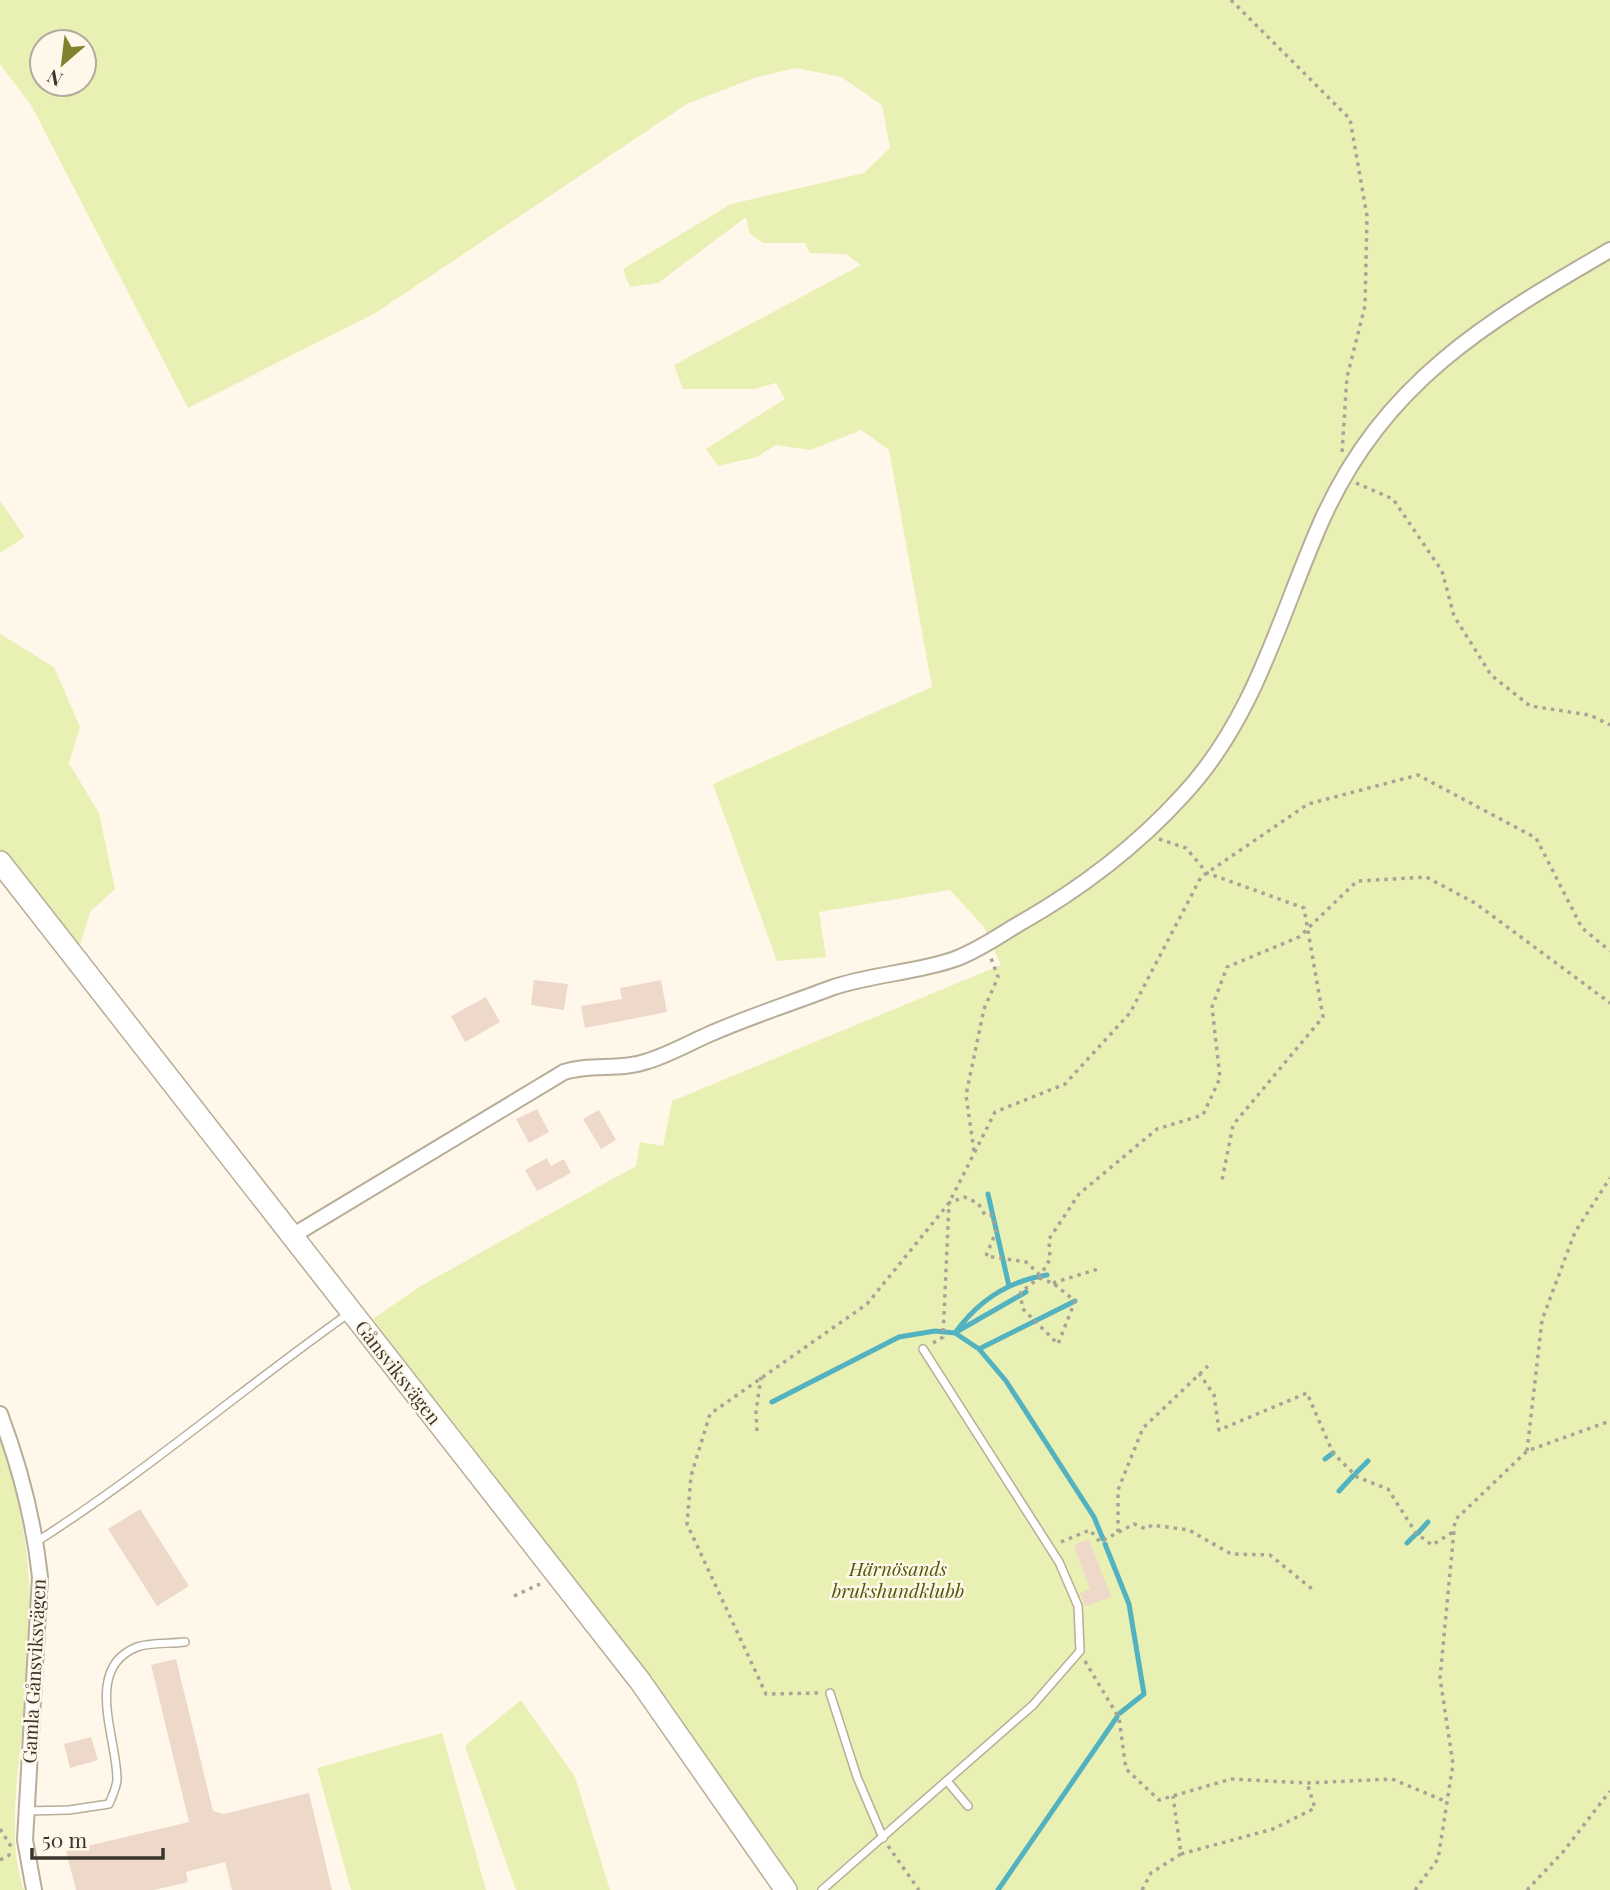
<svg xmlns="http://www.w3.org/2000/svg" width="1610" height="1890" viewBox="0 0 1610 1890" font-family="'Playfair Display',serif">
	<style>
		.green { fill: #e9f0b4; fill-rule: evenodd }
		.lines { fill: none; stroke-linecap: round; stroke-linejoin: round }
		.stream { stroke: #52b2bf; stroke-width: 5 }
		.building { fill: #eed8c9 }
		.lane-casing { stroke: #b8ad98; stroke-width: 10 }
		.street-casing { stroke: #b8ad98; stroke-width: 18 }
		.secondary-casing { stroke: #b8ad98; stroke-width: 24 }
		.path { stroke: #a9a397; stroke-width: 3.5; stroke-dasharray: 3.5 5; stroke-linecap: butt }
		.lane { stroke: #fff; stroke-width: 7 }
		.street { stroke: #fff; stroke-width: 14 }
		.secondary { stroke: #fff; stroke-width: 21 }
		.labels { text-anchor: middle; dominant-baseline: central; stroke-width: 5; stroke-linejoin: round; paint-order: stroke }
		.street-label { font-size: 19px; fill: #3b362d; stroke: #fff8ea }
		.park-label { font-size: 19px; font-style: italic; fill: #545905; stroke: #fff8ea }
	</style>
	<rect width="100%" height="100%" fill="#fff8ea"/>
	<path class="green" d="M0,0H1610V1890H797L720,1781L373,1319L419,1287L636,1166L640,1142L663,1146L672,1101L1001,965L984,927L950,890L819,912L826,957L777,961L713,784L932,687L889,450L861,430L811,450L776,445L757,457L718,466L706,449L785,399L776,383L754,389H683L674,365L861,265L846,254L810,253L805,243H763L750,234L746,217L658,283L630,287L623,269L731,204L864,173L890,148L882,105L841,77L796,68L754,78L687,104L377,312L188,408L31,105L0,64ZM42,42H84V84H42Z
		M0,501L25,537L0,553Z
		M0,634L54,667L80,727L69,763L99,813L115,889L90,912L80,945L46,918L0,856Z
		M0,1438C27,1509 36,1609 28,1685C22,1744 4,1835 24,1890H0Z
		M521,1700L575,1777L610,1890H516L465,1746Z
		M442,1733L486,1890H351L317,1768Z"/>
	<g class="lines">
		<path class="stream" d="M988,1194L1009,1286
			M958,1331L1026,1292
			M955,1333C978,1301 1008,1281 1047,1275
			M979,1349L1075,1301
			M772,1402L899,1337L935,1331L955,1333L979,1349L1006,1381L1094,1517L1103,1539
			M1325,1459L1333,1453
			M1356,1473L1368,1461
			M1339,1491L1353,1476
			M1418,1533L1428,1522
			M1407,1543L1416,1534
			M1105,1544L1129,1604L1144,1694L1120,1713
			M998,1890L1117,1717"/>
	</g>
	<path class="building" d="M534,980L568,984L564,1010L531,1005Z
		M661,980L667,1012L585,1028L581,1006L622,999L620,988Z
		M486,997L500,1022L465,1042L451,1016Z
		M537,1109L549,1132L529,1143L516,1119Z
		M599,1110L616,1140L601,1149L583,1119Z
		M547,1158L551,1166L564,1159L571,1173L537,1191L525,1170Z
		M140,1509L189,1586L157,1606L108,1529Z
		M1089,1539L1111,1597L1085,1606L1080,1593L1090,1589L1074,1545Z
		M176,1659L213,1811L224,1814L309,1793L332,1890H232L225,1862L186,1872L188,1882L154,1890H76L66,1851L189,1822L151,1665Z
		M91,1737L98,1760L70,1768L64,1744Z"/>
	<g class="lines">
		<g class="lane-casing">
			<path id="lane" d="M36,1542C145,1473 243,1388 348,1314
				M830,1693L857,1777L883,1838
				M947,1781L968,1806
				M26,1811L69,1810L109,1804C112,1796 117,1787 117,1779C117,1738 83,1668 137,1647C150,1642 170,1644 185,1642
				M822,1890L1033,1705L1080,1651L1078,1606L1059,1562L923,1349"/>
		</g>
		<g class="street-casing">
			<path id="street" d="M292,1236L564,1072C591,1063 620,1071 648,1061C670,1054 691,1042 712,1033C751,1016 792,1003 831,988C871,974 915,973 955,959C977,951 997,937 1017,925C1079,890 1135,848 1183,795C1256,717 1280,614 1322,520C1384,382 1486,322 1610,250
				M0,1414C20,1467 34,1521 40,1577L25,1840L34,1890"/>
		</g>
		<g class="secondary-casing">
			<path id="secondary" d="M0,862L640,1681L786,1890"/>
		</g>
		<path class="path" d="M1231,0L1350,119L1367,216L1365,306L1347,377L1342,452
			M1356,483L1393,499L1442,571L1454,616L1491,675L1530,706L1590,715L1610,725
			M1159,839L1186,848L1207,873L1304,908L1323,1017L1233,1125L1222,1180
			M974,1151L966,1095L984,1009L998,977L991,958
			M1039,1278L1050,1259L1049,1239L1079,1194L1157,1129L1203,1115L1220,1078L1212,1007L1227,967L1299,937L1357,881L1426,877L1475,903L1610,1003
			M1039,1278L1053,1283L1075,1301L1058,1344L1022,1308L1021,1292Z
			M1053,1283L1098,1269
			M933,1343L943,1337L949,1203L964,1197L978,1203L985,1215H992L996,1232L986,1256L1026,1262L1039,1274
			M1199,1373L1214,1395L1219,1430L1307,1393L1333,1453L1357,1477L1388,1489L1416,1533L1432,1545L1453,1532
			M757,1431L756,1412L761,1377
			M1527,1451L1542,1320L1575,1232L1610,1178
			M1118,1532V1490L1143,1428L1208,1366
			M1061,1542L1090,1530L1100,1542L1134,1524L1146,1529L1152,1525L1189,1530L1231,1554L1270,1555L1312,1589
			M514,1596L540,1584
			M1085,1661L1119,1718L1126,1769L1159,1800L1231,1779L1307,1783L1392,1779L1447,1802
			M818,1693L766,1694L687,1524L691,1476L710,1414L867,1304L949,1203L995,1112L1065,1084L1130,1013L1201,877L1308,804L1418,775L1536,838L1582,928L1610,951
			M0,1829L12,1848
			M888,1846L919,1890
			M1181,1854L1273,1829L1315,1808L1307,1783
			M0,1860L13,1853
			M1142,1890L1151,1873L1181,1854L1173,1796
			M1415,1890L1438,1859L1453,1764L1440,1678L1455,1520L1527,1451L1610,1421
			M1527,1890L1563,1852L1610,1791"/>
		<use href="#lane" class="lane"/>
		<use href="#street" class="street"/>
		<use href="#secondary" class="secondary"/>
	</g>
	<g class="labels">
		<g class="street-label">
			<text transform="translate(399 1372) rotate(52)">Gånsviksvägen</text>
			<text transform="translate(33 1671) rotate(-87)">Gamla Gånsviksvägen</text>
		</g>
		<g class="park-label">
			<text x="898" y="1568">Härnösands<tspan x="898" dy="22">brukshundklubb</tspan></text>
		</g>
	</g>
	<g transform="translate(63 63) rotate(208)"><circle r="33" fill="#fff8ea" stroke="#b1aa9e" stroke-width="2"/>
	<path d="M0-5L12 26L0 18L-12 26Z" fill="#81822c"/>
	<text y="-10" font-size="19" font-weight="bold" text-anchor="middle" fill="#3b362d">N</text>
	</g>
	<path d="M32 1848v10h131v-10" fill="none" stroke="#3b362d" stroke-width="3.5"/>
	<text x="42" y="1848" font-size="21" fill="#3b362d" stroke="#fff8ea" stroke-width="5" paint-order="stroke">50 m</text>
</svg>
